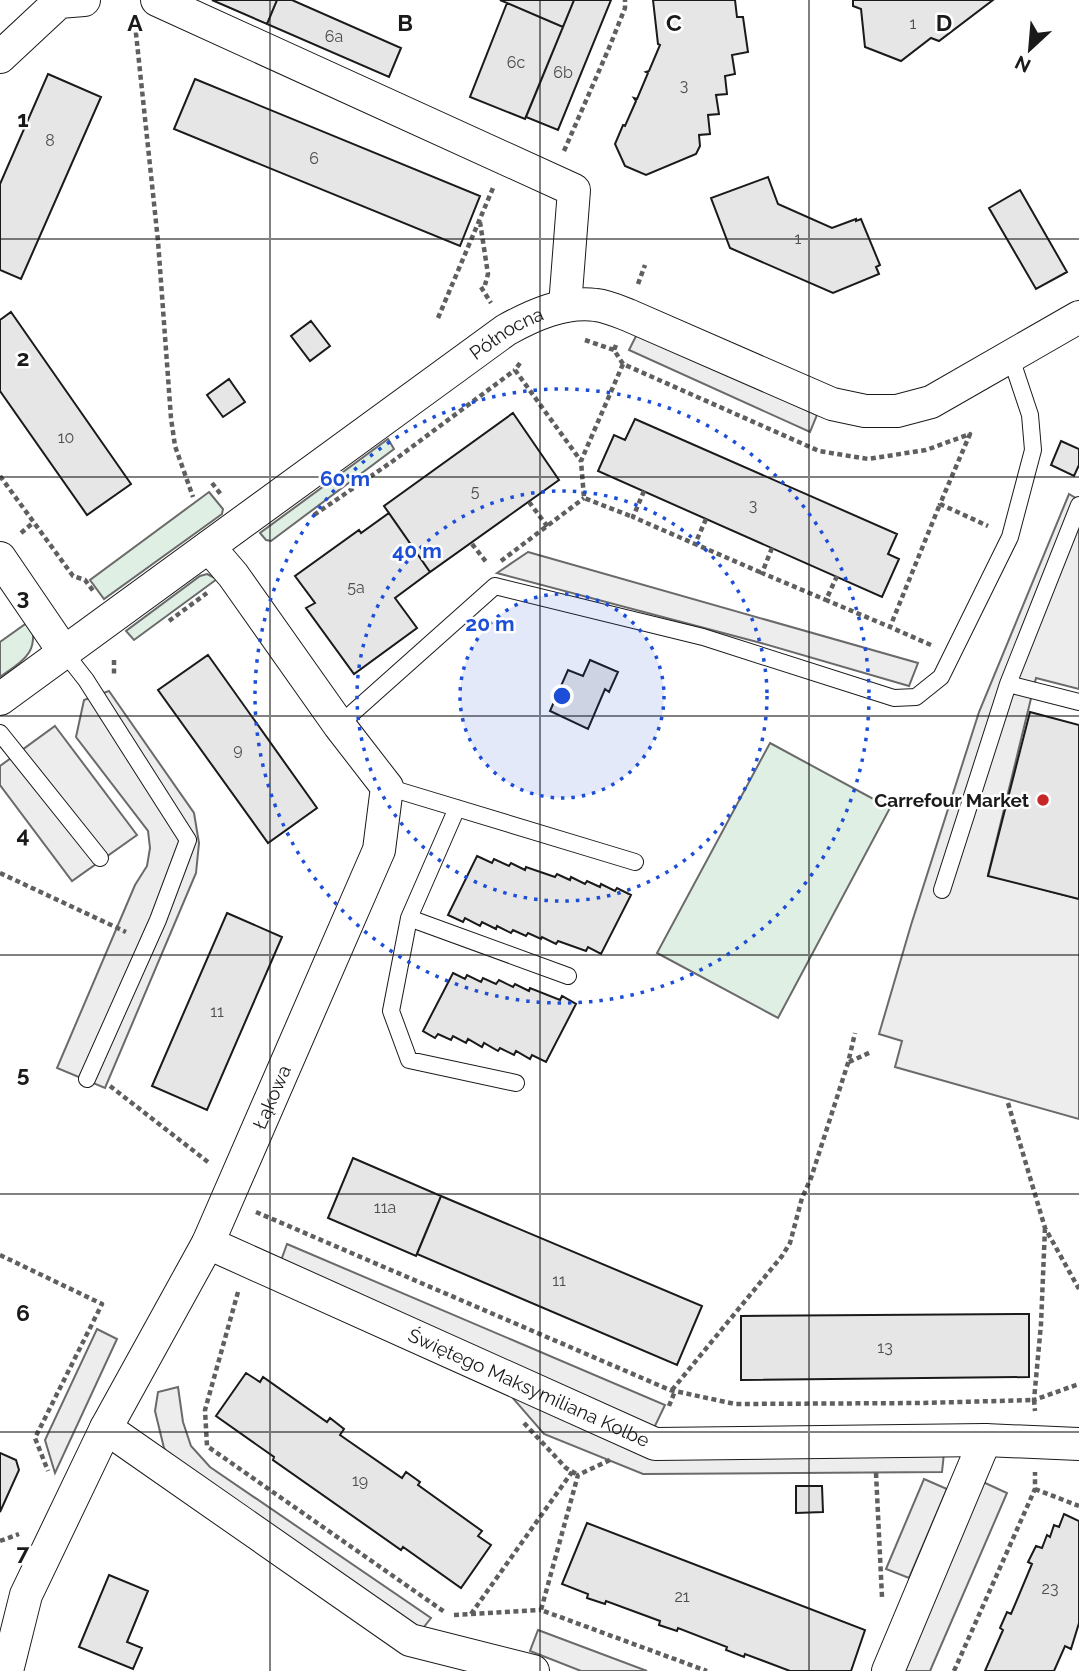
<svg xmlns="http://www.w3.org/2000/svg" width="1079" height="1671" viewBox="0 0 1079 1671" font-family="Raleway,sans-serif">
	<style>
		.green { fill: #e0efe3; stroke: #6a6a6a; stroke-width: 2 }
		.parking { fill: #ededed; stroke: #6a6a6a; stroke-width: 2 }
		.building { fill: #e6e6e6; stroke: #1a1a1a; stroke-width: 2 }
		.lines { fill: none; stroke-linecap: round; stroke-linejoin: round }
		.service-casing { stroke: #1a1a1a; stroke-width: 18 }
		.minor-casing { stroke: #1a1a1a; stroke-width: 34 }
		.path { stroke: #5f5f5f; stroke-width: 4.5; stroke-dasharray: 5 3.5; stroke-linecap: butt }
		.service { stroke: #fff; stroke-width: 16 }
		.minor { stroke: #fff; stroke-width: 32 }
		.grid { fill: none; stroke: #1a1a1a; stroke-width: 2; stroke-opacity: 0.55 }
		.ring { fill: none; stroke: #1d4ed8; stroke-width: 3.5; stroke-dasharray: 3.5 7 }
		.poi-dot { fill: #c62828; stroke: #fff; stroke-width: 2.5 }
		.labels { text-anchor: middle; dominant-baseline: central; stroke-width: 5; stroke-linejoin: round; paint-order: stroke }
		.number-label { font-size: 16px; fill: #4d4d4d }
		.street-label { font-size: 19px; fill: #1a1a1a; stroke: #fff }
		.poi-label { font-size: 19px; font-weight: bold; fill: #1a1a1a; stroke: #fff; text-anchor: end }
		.grid-label { font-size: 23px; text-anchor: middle; font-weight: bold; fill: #1a1a1a; stroke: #fff; stroke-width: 5; stroke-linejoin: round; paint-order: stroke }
		.centre { fill: #1d4ed8; stroke: #fff; stroke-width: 3.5 }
		.ring-label { font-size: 21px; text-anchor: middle; font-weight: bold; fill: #1d4ed8; stroke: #fff; stroke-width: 5; stroke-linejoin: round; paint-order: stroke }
	</style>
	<rect width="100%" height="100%" fill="#fff"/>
	<path class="green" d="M388,439L394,449L271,541L266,540L260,533Z
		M209,492L223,509L222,514L104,599L90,580Z
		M207,574L217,579L134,640L126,631L200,576Z
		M31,620C39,653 25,659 0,677V642Z
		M770,743L890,808L778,1018L657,953Z"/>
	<path class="parking" d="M637,334L817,415L810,432L629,350Z
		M1069,494L1079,500V689L1036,678L988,875L1079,899V1119L895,1067L902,1041L879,1034L911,925L979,712Z
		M528,552L918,663L909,686L761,643L497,573Z
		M109,691L194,813L199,843L196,873L105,1088L57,1068L135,885L147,866L150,848L148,831L76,737L84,700Z
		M55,726L137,835L72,881L0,785V766Z
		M287,1244L665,1405L654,1428L279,1266Z
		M97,1329L117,1339L55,1473L45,1440Z
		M178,1387L183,1422L191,1446L210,1467L431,1618L416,1637L181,1473L164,1448L155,1411L158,1392Z
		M504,1388L654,1455L944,1453L942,1472L643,1474L544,1434Z
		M924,1479L947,1489L909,1578L886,1569Z
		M983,1482L1007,1493L930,1671H901Z
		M538,1630L647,1671H581L530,1651Z"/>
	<path class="building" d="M212,0H277L267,24Z
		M277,0H292L401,48L389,77L267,24Z
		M500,0H574L563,27Z
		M574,0H611L558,130L526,117Z
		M653,0H735L737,17H743L748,52L732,55L735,74L725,76L727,94L716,95L719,114L708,115L710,134L699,135L700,146L696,154L646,175L625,166L615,144L623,125L625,126L636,101L634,98L637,99L648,73L646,72L649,71L660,45L658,44Z
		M853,0H993L939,41L931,38L901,61L865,47L861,9L853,6Z
		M507,3L563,27L525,119L470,97Z
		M48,74L101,97L21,279L0,270V184Z
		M195,79L480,196L460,246L174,129Z
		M768,177L778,204L832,228L856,219V221L861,219L880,265L876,267L879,274L833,293L730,248L711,198Z
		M1020,190L1067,272L1036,289L989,208Z
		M11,312L131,484L87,515L0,391V320Z
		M311,321L330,346L310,361L291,336Z
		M229,379L245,402L223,417L207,395Z
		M513,413L559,480L430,572L384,506Z
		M635,419L897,534L888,554L899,559L882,597L598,471L614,435L625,440Z
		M1061,441L1079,449V465L1074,476L1051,465Z
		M389,513L430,572L395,598L417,628L354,674L306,608L315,603L295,576L359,530L361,533Z
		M208,655L317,808L268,843L158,690Z
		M590,660L618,672L609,692L605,689L588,729L550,711L568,670L583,676Z
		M1030,712L1079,725V899L988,876Z
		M477,856L492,863L494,859L509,866L511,863L525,870L526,867L555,877L557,874L570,880L571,877L585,884L587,881L600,887L601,884L615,891L617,888L631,895L601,954L588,947L586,951L558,941L556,944L542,937L541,939L528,933L526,936L513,930L511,933L497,926L496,929L482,922L480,926L465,918L463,922L448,915Z
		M227,913L282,937L207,1110L152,1086Z
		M453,973L465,979L467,975L481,982L483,978L496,984L499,980L513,987L515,984L529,991L530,988L560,1000L562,996L576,1004L546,1062L532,1055L530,1059L516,1051L514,1055L500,1048L498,1051L484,1043L482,1047L468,1039L466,1043L453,1036L451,1040L438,1034L435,1038L423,1031Z
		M353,1158L441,1196L416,1256L328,1218Z
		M441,1196L702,1306L677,1365L417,1254Z
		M1029,1314V1377L741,1380V1316Z
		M246,1373L260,1382L263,1377L327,1422L330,1418L344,1429L340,1435L402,1478L406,1472L420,1482L418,1485L482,1531L478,1536L491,1545L461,1588L403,1547L401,1550L273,1460L274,1457L216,1416Z
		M0,1453L16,1460L19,1470L0,1512Z
		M796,1486H822L823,1512L796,1513Z
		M1064,1514L1079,1521V1623L1071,1649L1065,1646L1054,1671H985L1003,1630L1000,1628L1007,1612L1011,1614L1032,1564L1028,1562L1036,1546L1042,1548L1047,1535L1050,1537L1054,1525L1059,1527Z
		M587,1523L865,1630L851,1671H790L745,1654L744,1657L726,1650L727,1647L678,1628L677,1631L659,1625L660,1621L606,1601L605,1604L587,1598L588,1594L562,1584Z
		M109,1575L148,1591L127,1642L142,1648L133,1669L79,1647Z"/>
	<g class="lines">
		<g class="service-casing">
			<path id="service" d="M64,652L86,680L188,840L158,920L87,1079
				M1008,684L1079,702
				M339,725L495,586L703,637L894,698L916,697L941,677L1010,537L1033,450L1030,415L1010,355
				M0,733L100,858
				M387,787L635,862
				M457,808L409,918L391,1011L409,1060L516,1083
				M942,890L1008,684L1079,505
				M409,918L568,976"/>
		</g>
		<g class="minor-casing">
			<g id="minor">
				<path d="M157,0L574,190L565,306"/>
				<path d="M0,57L59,2L84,0"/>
				<path d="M0,558L64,652"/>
				<path id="s1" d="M0,699L506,330C533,315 564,301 596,305C606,306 618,311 628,315L832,404L865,411H897L931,402L1079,317"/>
				<path id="s2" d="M208,1243L655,1444L985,1440L1079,1444"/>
				<path d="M106,1428L410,1640L533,1671"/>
				<path id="s3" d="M7,1671L26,1595L106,1428L208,1243L379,850L387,787L339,725L233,575L209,547"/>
				<path d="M888,1671L985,1440"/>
			</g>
		</g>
		<path class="path" d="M135,24L158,241L171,418L175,446L193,497
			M564,151L609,48L625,8V0
			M480,222L488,274L485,285
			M638,284L645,265
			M481,287L491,303
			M438,318L493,188
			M585,340L614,350
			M616,345L614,350L623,364L819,451L868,459L926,450L970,434L940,504L988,526
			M520,363L515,370L581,461
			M623,364L581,461L584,498L633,517
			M0,476L73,576L85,580L94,592
			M212,483L222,496
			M644,491L633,517L695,544
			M529,502L548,527
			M314,515L393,461L515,370
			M706,519L695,544L762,573
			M21,533L34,522
			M472,544L487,563
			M772,548L762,573L826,600
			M501,561L584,498
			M837,576L826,600L890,627
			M169,621L207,593
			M931,645L890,627L940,504
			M114,660V674
			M0,873L126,932
			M849,1062L871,1052
			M110,1086L208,1162
			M1008,1103L1045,1228L1079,1289
			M256,1212L670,1390L735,1404L922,1403L1034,1400L1035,1411
			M1045,1228L1041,1324L1034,1400L1079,1384
			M0,1255L102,1304L35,1438L48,1471
			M238,1292L205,1410L207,1446L446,1613
			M672,1390L782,1256L790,1243L802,1198L811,1178L848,1063L855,1033
			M669,1406L675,1391
			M524,1423L566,1468L578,1475
			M610,1460L578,1475L541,1610L707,1671
			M876,1473L882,1597
			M1035,1489L1079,1506
			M0,1541L19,1534
			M471,1614L572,1472
			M454,1615L541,1610
			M954,1671L1035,1489V1472"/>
		<use href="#service" class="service"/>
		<use href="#minor" class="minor"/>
	</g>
	<path class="grid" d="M270,0V1671M540,0V1671M809,0V1671M0,239H1079M0,477H1079M0,716H1079M0,955H1079M0,1194H1079M0,1432H1079"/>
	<circle cx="562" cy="696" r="102" fill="#1d4ed8" fill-opacity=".12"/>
	<g class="ring">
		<circle cx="562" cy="696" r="102"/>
		<circle cx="562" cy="696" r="205"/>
		<circle cx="562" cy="696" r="307"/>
	</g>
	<circle class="poi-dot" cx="1043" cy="800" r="7"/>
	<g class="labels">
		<g class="number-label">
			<text x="913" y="23">1</text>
			<text x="334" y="36">6a</text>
			<text x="516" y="62">6c</text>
			<text x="563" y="72">6b</text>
			<text x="684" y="85">3</text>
			<text x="50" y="140">8</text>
			<text x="314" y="158">6</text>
			<text x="798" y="238">1</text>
			<text x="66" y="437">10</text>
			<text x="475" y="491">5</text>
			<text x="753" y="505">3</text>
			<text x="356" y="587">5a</text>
			<text x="238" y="749">9</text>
			<text x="217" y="1011">11</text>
			<text x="385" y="1207">11a</text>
			<text x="559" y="1280">11</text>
			<text x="885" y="1347">13</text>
			<text x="360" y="1480">19</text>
			<text x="1050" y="1588">23</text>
			<text x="682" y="1596">21</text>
		</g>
		<g class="street-label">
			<text stroke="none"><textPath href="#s1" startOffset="625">Północna</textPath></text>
			<text stroke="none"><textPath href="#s3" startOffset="634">Łąkowa</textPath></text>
			<text stroke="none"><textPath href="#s2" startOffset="352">Świętego Maksymiliana Kolbe</textPath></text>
		</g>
		<g class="poi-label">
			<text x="1029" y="800">Carrefour Market</text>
		</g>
	</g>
	<g class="grid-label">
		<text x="135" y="31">A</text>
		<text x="405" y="31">B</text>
		<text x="674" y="31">C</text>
		<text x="944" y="31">D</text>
		<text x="23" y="127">1</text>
		<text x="23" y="366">2</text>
		<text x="23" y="605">3</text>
		<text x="23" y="843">4</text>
		<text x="23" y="1082">5</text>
		<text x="23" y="1321">6</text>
		<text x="23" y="1560">7</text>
	</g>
	<circle cx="562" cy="696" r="10" class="centre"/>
	<g class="ring-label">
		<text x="345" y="486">60 m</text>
		<text x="417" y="558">40 m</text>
		<text x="490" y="631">20 m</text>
	</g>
	<g transform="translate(1030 49) rotate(206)" stroke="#ffffff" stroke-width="5" paint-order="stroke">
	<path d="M0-5L12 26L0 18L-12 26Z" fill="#1a1a1a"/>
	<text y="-10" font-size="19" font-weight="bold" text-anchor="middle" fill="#1a1a1a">N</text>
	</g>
</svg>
